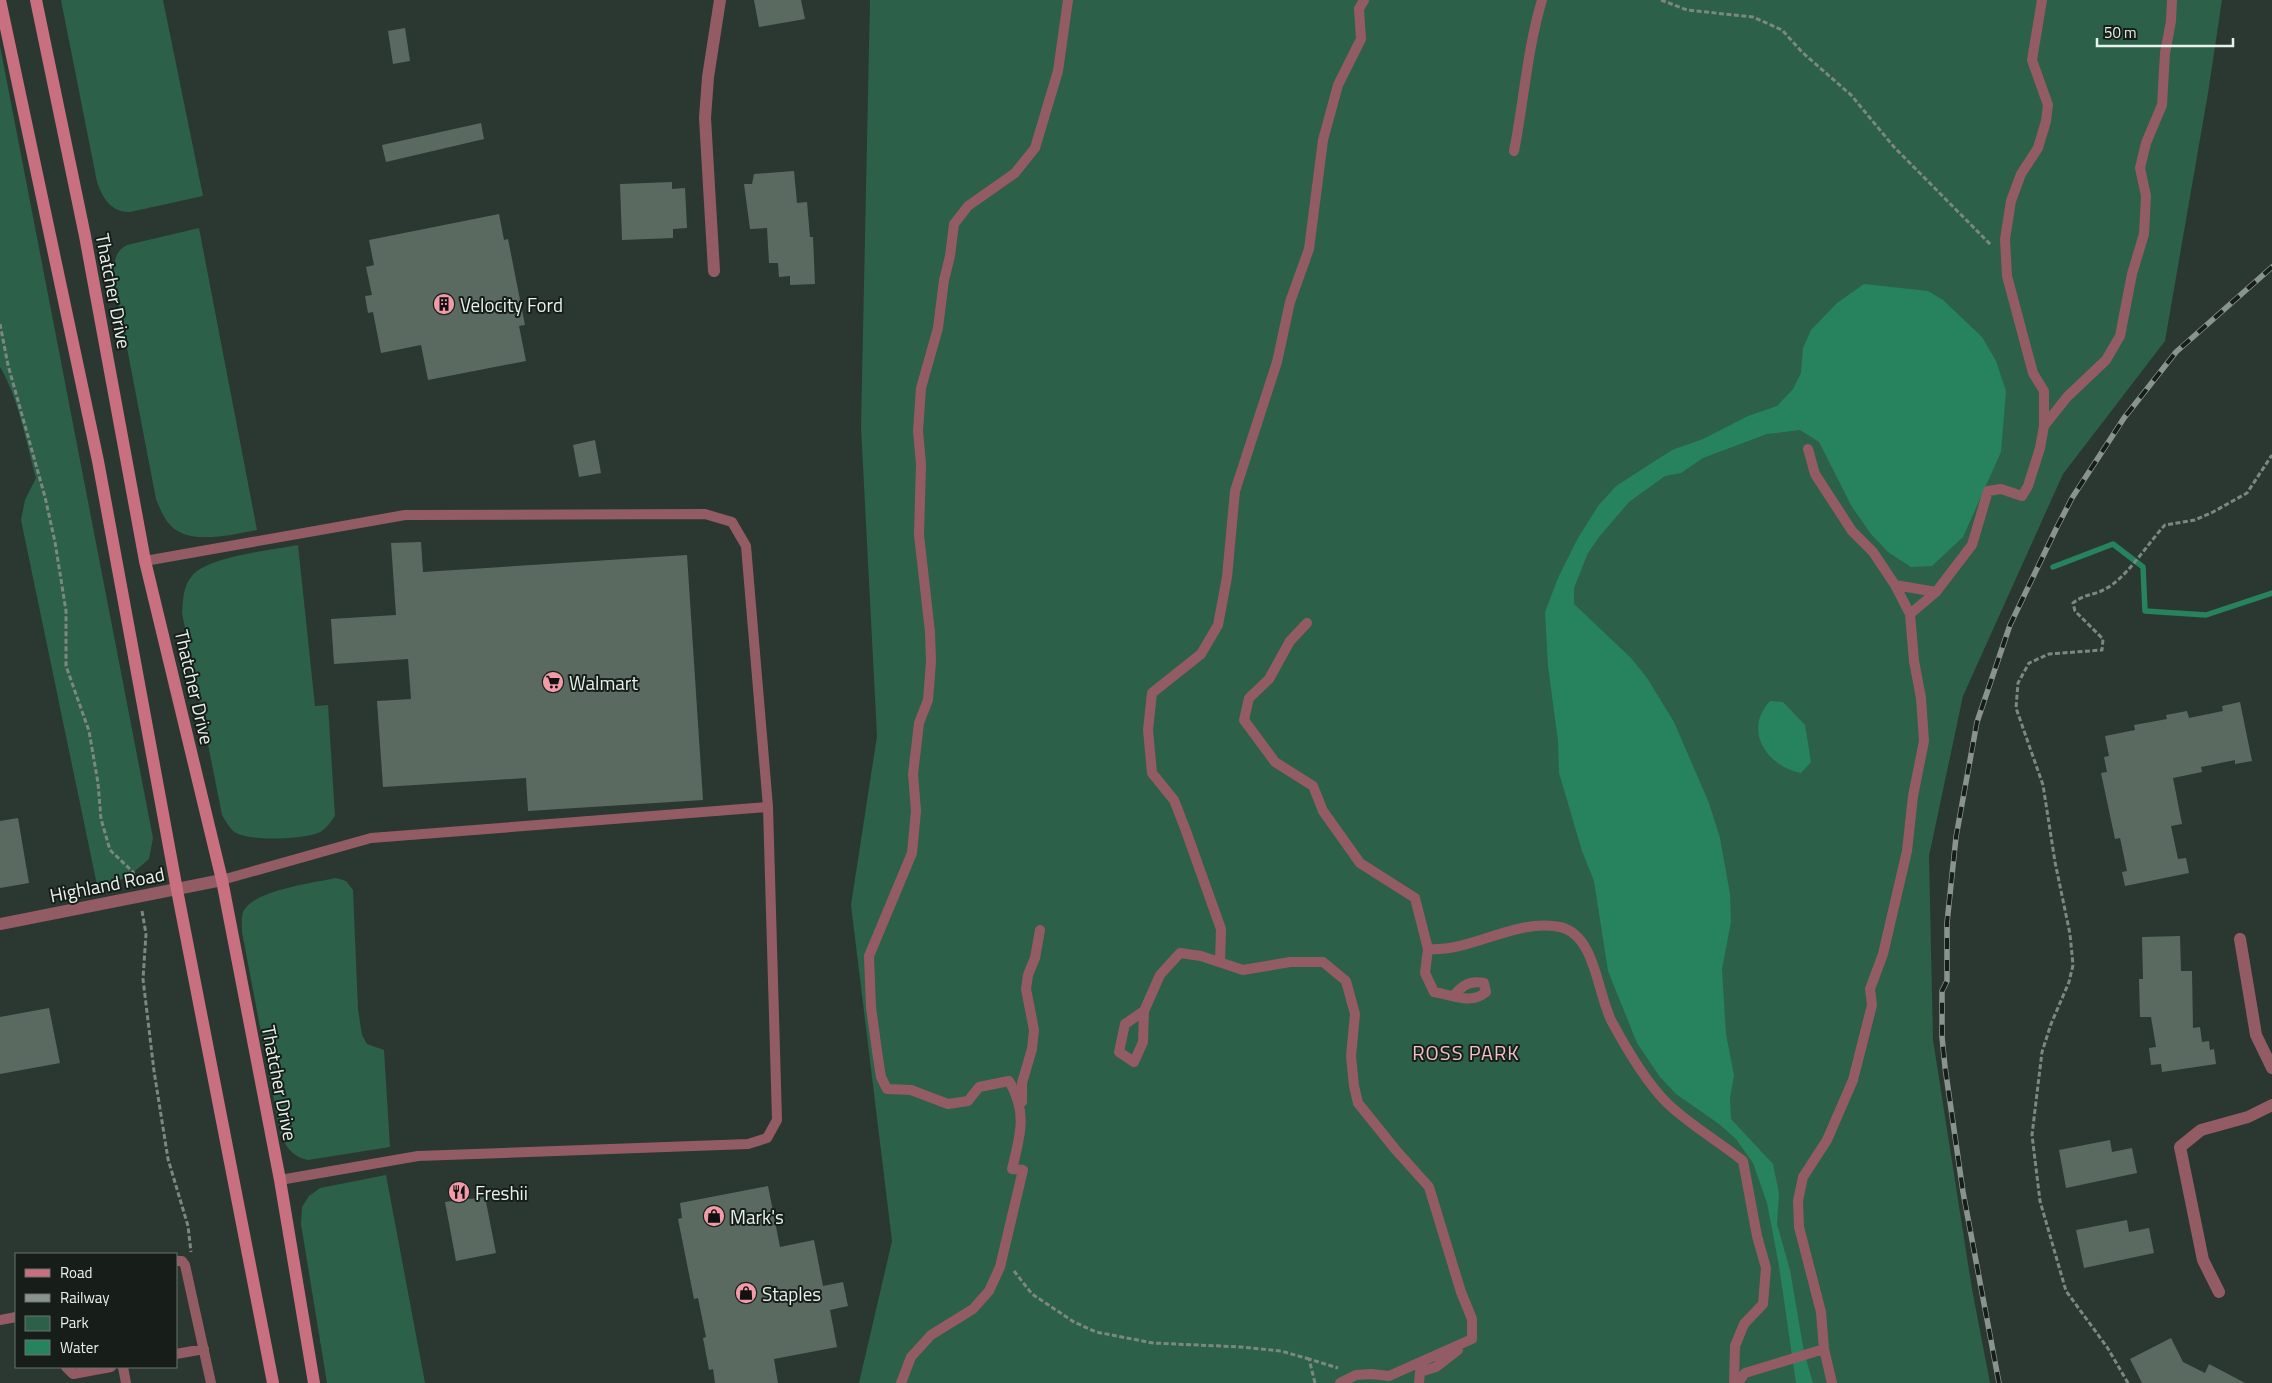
<svg xmlns="http://www.w3.org/2000/svg" width="2272" height="1383" viewBox="0 0 2272 1383" font-family="'Titillium Web',sans-serif">
	<style>
		.green { fill: #2c6048 }
		.water { fill: #26835e }
		.lines { fill: none; stroke-linecap: round; stroke-linejoin: round }
		.stream { stroke: #26835e; stroke-width: 5.5 }
		.building { fill: #5a6a61 }
		.path { stroke: #7c8781; stroke-width: 3; stroke-dasharray: 5 2.5; stroke-linecap: butt }
		.service { stroke: #935c65; stroke-width: 10 }
		.minor { stroke: #935c65; stroke-width: 12 }
		.secondary { stroke: #c87080; stroke-width: 12 }
		.rail-casing { stroke: #89948e; stroke-width: 5.5 }
		.rail { stroke: #171e1a; stroke-width: 4; stroke-dasharray: 11; stroke-linecap: butt }
		.labels { text-anchor: middle; dominant-baseline: central; stroke-width: 4; stroke-linejoin: round; paint-order: stroke }
		.street-label { font-size: 19px; fill: #e8f1ec; stroke: #171e1a }
		.poi-label { font-size: 19px; fill: #e8f1ec; stroke: #171e1a; text-anchor: start }
		.neighbourhood-label { font-size: 20px; letter-spacing: 1px; fill: #f5c1c9; stroke: #171e1a }
	</style>
	<rect width="100%" height="100%" fill="#2a3831"/>
	<path class="green" d="M61,0H163L203,196L130,212C111,212 103,199 97,182Z
		M870,0H2222L2208,93L2165,341L2063,474L1963,696L1929,856L1933,1040L1972,1289L1990,1383H859L892,1241L851,905L877,736L861,427Z
		M0,46L153,838L149,859L127,878L97,885L21,520L25,500L36,478C27,445 18,396 0,367Z
		M199,228L257,530C233,534 191,546 171,526C163,518 160,508 156,499L113,275C114,262 115,251 127,245Z
		M298,545L315,706L328,705L335,816C329,824 324,832 315,834C298,839 247,842 233,831C229,827 225,820 222,815L182,613C183,600 183,586 192,576C208,556 273,550 298,545Z
		M336,878L346,881L353,890L358,1009L362,1035L367,1044L384,1050L390,1147L308,1160C294,1157 289,1150 281,1138L242,932C242,926 241,918 243,912C253,890 314,883 336,878Z
		M386,1175L425,1383H327L301,1224L302,1207L309,1196L320,1188Z"/>
	<path class="water" d="M1864,284L1928,291L1943,300L1982,337L1996,361L2006,391L2001,452L1963,537L1932,566L1911,567L1888,552L1871,534L1852,507L1819,442L1800,430L1767,434L1703,458L1681,473L1665,476L1629,502L1599,537L1588,553L1574,588V604L1631,658L1647,678L1674,722L1709,803L1720,838L1730,894L1731,922L1722,969L1726,1034L1734,1075L1730,1098L1731,1119L1773,1164L1779,1193L1777,1224L1790,1270L1804,1352L1813,1383H1796L1779,1266L1767,1203L1753,1163L1736,1139L1719,1124L1676,1094L1660,1077L1637,1043L1608,971L1594,881L1582,851L1559,773L1558,741L1548,666L1545,612L1558,578L1578,538L1598,506L1616,486L1672,450L1703,439L1748,416L1777,406L1793,389L1801,373L1803,348L1811,330L1837,303Z
		M1770,701L1783,702L1805,725L1811,762L1801,773C1766,766 1743,730 1770,701Z"/>
	<g class="lines">
		<path class="stream" d="M2053,567L2113,544L2143,567L2145,611L2206,615L2272,593"/>
	</g>
	<path class="building" d="M754,0H801L805,19L759,27Z
		M405,28L410,61L393,64L388,31Z
		M481,123L484,139L386,162L382,145Z
		M794,171L797,203L807,202L810,237H813L815,284L790,285V276L779,277L778,263H769L767,228L750,229L744,184H752L754,174Z
		M672,182V189L685,188L687,228L673,229V238L622,240L620,184Z
		M499,214L504,240L508,239L525,325L519,326L526,361L428,380L421,345L381,353L373,312L368,313L365,296L372,295L366,267L374,265L369,240Z
		M595,440L601,473L579,477L573,445Z
		M421,542L423,572L687,555L703,800L528,811L526,778L383,787L377,701L411,699L408,659L334,664L331,619L396,615L391,543Z
		M2240,702L2252,761L2235,764V760L2201,767L2202,772L2173,778L2182,824L2171,826L2178,859L2186,858L2189,873L2125,886L2122,872L2127,871L2120,838L2115,839L2101,773L2107,772L2104,757L2109,756L2105,736L2135,730L2134,725L2167,719L2166,715L2187,711L2189,718L2223,711L2222,706Z
		M18,818L29,883L0,888V821Z
		M2180,936L2181,971H2192L2193,1028L2200,1027L2202,1042L2209,1041L2210,1050L2214,1049L2216,1064L2162,1072L2161,1064L2151,1065L2149,1048L2156,1047L2151,1017H2140L2139,979H2143L2142,937Z
		M49,1008L60,1063L0,1074V1017Z
		M2110,1140L2112,1152L2132,1148L2137,1173L2066,1188L2059,1150Z
		M768,1186L780,1247L814,1240L823,1286L843,1282L848,1306L830,1310L837,1347L774,1359L778,1383H715L713,1369L709,1370L703,1338L706,1337L698,1298L694,1299L678,1219L682,1218L680,1203Z
		M485,1197L496,1253L456,1261L445,1202Z
		M2127,1220L2129,1232L2149,1228L2154,1253L2084,1268L2076,1230Z
		M2171,1338L2183,1362L2205,1373L2209,1364L2245,1383H2142L2130,1359Z"/>
	<g class="lines">
		<path class="path" d="M1661,0L1687,10L1753,17L1782,30L1803,53L1851,95L1894,147L1991,245
			M0,324L8,365L45,497L55,542L66,611V666L89,731L98,783L101,819L110,850L133,872L136,883
			M142,911L146,934L143,979L154,1071L168,1159L188,1226L191,1252
			M1014,1271L1032,1294L1074,1322L1096,1332L1153,1343L1241,1347L1281,1351L1309,1359
			M1315,1383L1309,1359L1338,1368
			M2128,1383L2107,1347L2066,1291L2040,1201L2032,1135L2042,1052L2051,1024L2069,982L2073,965L2070,934L2055,862L2043,785L2016,708L2018,683L2029,663L2049,654L2102,650L2103,639L2075,611L2073,603C2086,593 2093,596 2105,589C2126,579 2148,543 2165,525L2195,520L2213,512L2247,493L2272,455"/>
		<path class="service" d="M1514,151C1524,101 1527,50 1542,0
			M2044,426L2067,397L2106,360L2120,336L2132,274L2144,234L2146,196L2140,168L2146,143L2162,105L2165,53L2171,21L2172,0
			M1808,449L1815,474L1852,531L1873,552L1895,585L1910,614L1914,661L1921,698L1924,741L1913,796L1907,851L1883,954L1870,989L1872,1005L1853,1080L1827,1140L1803,1177L1798,1201L1799,1227L1821,1312L1824,1349L1832,1383
			M145,561L405,515L705,514L732,522L746,546L768,807
			M1895,585L1936,592
			M1910,614L1936,592L1972,545L1988,491L2001,489L2022,496L2028,486L2040,448L2044,426V391L2033,373L2007,276L2005,239L2011,201L2021,174L2038,148L2046,121L2048,105L2032,60L2042,0
			M1307,623L1290,641L1269,679L1249,698L1244,720L1275,762L1313,786L1323,811L1360,863L1415,898L1428,949L1425,973L1434,992C1452,995 1471,1005 1486,992L1484,983C1470,980 1463,985 1454,995
			M222,880L371,838L768,807L777,1120L767,1138L748,1144L418,1156L280,1180
			M1428,949C1473,952 1515,918 1560,927C1596,935 1597,994 1612,1022C1626,1048 1647,1083 1667,1103C1690,1125 1718,1141 1743,1161L1757,1236L1766,1268L1763,1304L1744,1324L1735,1346L1734,1383
			M1220,962L1221,929L1186,831L1174,800L1152,773L1148,730L1152,693L1201,654L1218,625L1227,577L1235,491L1277,362L1290,302L1309,249L1323,140L1338,85L1361,39L1359,9L1364,0
			M1144,1011L1125,1024L1119,1052L1134,1062L1143,1042L1144,1011L1160,975L1180,953L1201,956L1243,970L1290,962H1323L1346,981L1355,1014L1351,1056L1354,1086L1358,1103L1395,1149L1429,1187L1461,1292L1472,1319V1339L1389,1376L1371,1374L1356,1375L1340,1383
			M1022,1102V1083L1032,1049L1034,1030L1026,989L1028,975L1035,958L1040,930
			M176,1261H182L185,1265L211,1383
			M0,1320L16,1317
			M176,1354L204,1349
			M66,1367L73,1374L111,1367
			M123,1367L126,1383
			M901,1383L911,1357L931,1335L973,1309L989,1291L1000,1267L1023,1170L1012,1169C1020,1136 1028,1113 1009,1081L979,1087L968,1101L948,1104L911,1090L887,1089L881,1077L877,1051L871,1007L869,956L912,853L916,811L913,774L919,723L928,700L931,662L930,632L919,535L921,464L918,431L921,388L938,328L944,280L950,256L954,224L968,206L1015,173L1035,148L1058,71L1068,0
			M1419,1383L1420,1372L1436,1367L1458,1350
			M1738,1383L1745,1373L1824,1349"/>
		<path class="minor" d="M714,271L705,118L708,77L720,0
			M0,924L222,880
			M2240,939L2256,1035L2272,1068
			M2219,1292L2203,1260L2180,1147L2201,1130L2248,1117L2272,1105"/>
		<path class="secondary" d="M0,0L98,461L177,890L273,1383
			M36,0L85,236L145,561L222,880L280,1180L314,1383"/>
		<g class="rail-casing">
			<path id="rail" d="M1999,1383L1963,1192L1945,1067L1942,1037V991L1947,981V923L1956,837L1977,722L2010,625L2056,529L2072,498L2124,418L2176,352L2272,267"/>
		</g>
		<use href="#rail" class="rail"/>
	</g>
	<defs>
		<g id="building-disc" transform="scale(1.125)"><circle r="9.5" fill="#f39aa9" stroke="#171e1a"/><path d="M-4-6H4V6H1V3H-1V6H-4ZM-2.5-4.3h1.7v1.8h-1.7ZM.8-4.3h1.7v1.8H.8ZM-2.5-1h1.7V.8h-1.7ZM.8-1h1.7V.8H.8Z" fill="#111"/></g>
		<g id="supermarket-disc" transform="scale(1.125)"><circle r="9.5" fill="#f39aa9" stroke="#171e1a"/><path d="M-6-5.5h2.5l.6 2H6L4.5 2H-2.5L-4.4-4H-6ZM-1.5 3.2a1.3 1.3 0 1 0 .1 0ZM3 3.2a1.3 1.3 0 1 0 .1 0Z" fill="#111"/></g>
		<g id="restaurant-disc" transform="scale(1.125)"><circle r="9.5" fill="#f39aa9" stroke="#171e1a"/><path d="M-5-6h1v4h1v-4h1v4h1v-4h1v5L-1.5 .5V6h-2V.5L-5-1ZM5-6V6H3V1.5H1.5Q1.5-4 5-6Z" fill="#111"/></g>
		<g id="shop-disc" transform="scale(1.125)"><circle r="9.5" fill="#f39aa9" stroke="#171e1a"/><path d="M-5-2.5h2.3a2.7 3.5 0 0 1 5.4 0H5L5.5 6h-11ZM-1.5-2.5h3a1.5 2.3 0 0 0-3 0Z" fill="#111"/></g>
	</defs>
	<g fill-rule="evenodd">
		<use href="#building-disc" x="444" y="304"/>
		<use href="#supermarket-disc" x="553" y="682"/>
		<use href="#restaurant-disc" x="459" y="1192"/>
		<use href="#shop-disc" x="714" y="1216"/>
		<use href="#shop-disc" x="746" y="1293"/>
	</g>
	<g class="labels">
		<g class="street-label">
			<text transform="translate(114 291) rotate(79)">Thatcher Drive</text>
			<text transform="translate(195 687) rotate(77)">Thatcher Drive</text>
			<text transform="translate(107 884) rotate(-11)">Highland Road</text>
			<text transform="translate(280 1083) rotate(79)">Thatcher Drive</text>
		</g>
		<g class="poi-label">
			<text x="460" y="304">Velocity Ford</text>
			<text x="569" y="682">Walmart</text>
			<text x="475" y="1192">Freshii</text>
			<text x="730" y="1216">Mark's</text>
			<text x="762" y="1293">Staples</text>
		</g>
		<g class="neighbourhood-label">
			<text x="1466" y="1052">ROSS PARK</text>
		</g>
	</g>
	<rect x="15" y="1253" width="162" height="115" fill="#171e1a" stroke="#6b726e"/>
	<rect x="25" y="1269" width="25" height="8" fill="#c87080" stroke="#6b726e"/>
	<text x="60" y="1278" font-size="15" fill="#e8f1ec">Road</text>
	<rect x="25" y="1294" width="25" height="8" fill="#89948e" stroke="#6b726e"/>
	<text x="60" y="1303" font-size="15" fill="#e8f1ec">Railway</text>
	<rect x="25" y="1316" width="25" height="15" fill="#2c6048" stroke="#6b726e"/>
	<text x="60" y="1328" font-size="15" fill="#e8f1ec">Park</text>
	<rect x="25" y="1340" width="25" height="15" fill="#26835e" stroke="#6b726e"/>
	<text x="60" y="1353" font-size="15" fill="#e8f1ec">Water</text>
	<path d="M2097 38v8h136v-8" fill="none" stroke="#e8f1ec" stroke-width="2.5"/>
	<text x="2104" y="38" font-size="15" fill="#e8f1ec" stroke="#171e1a" stroke-width="4" paint-order="stroke">50 m</text>
</svg>
